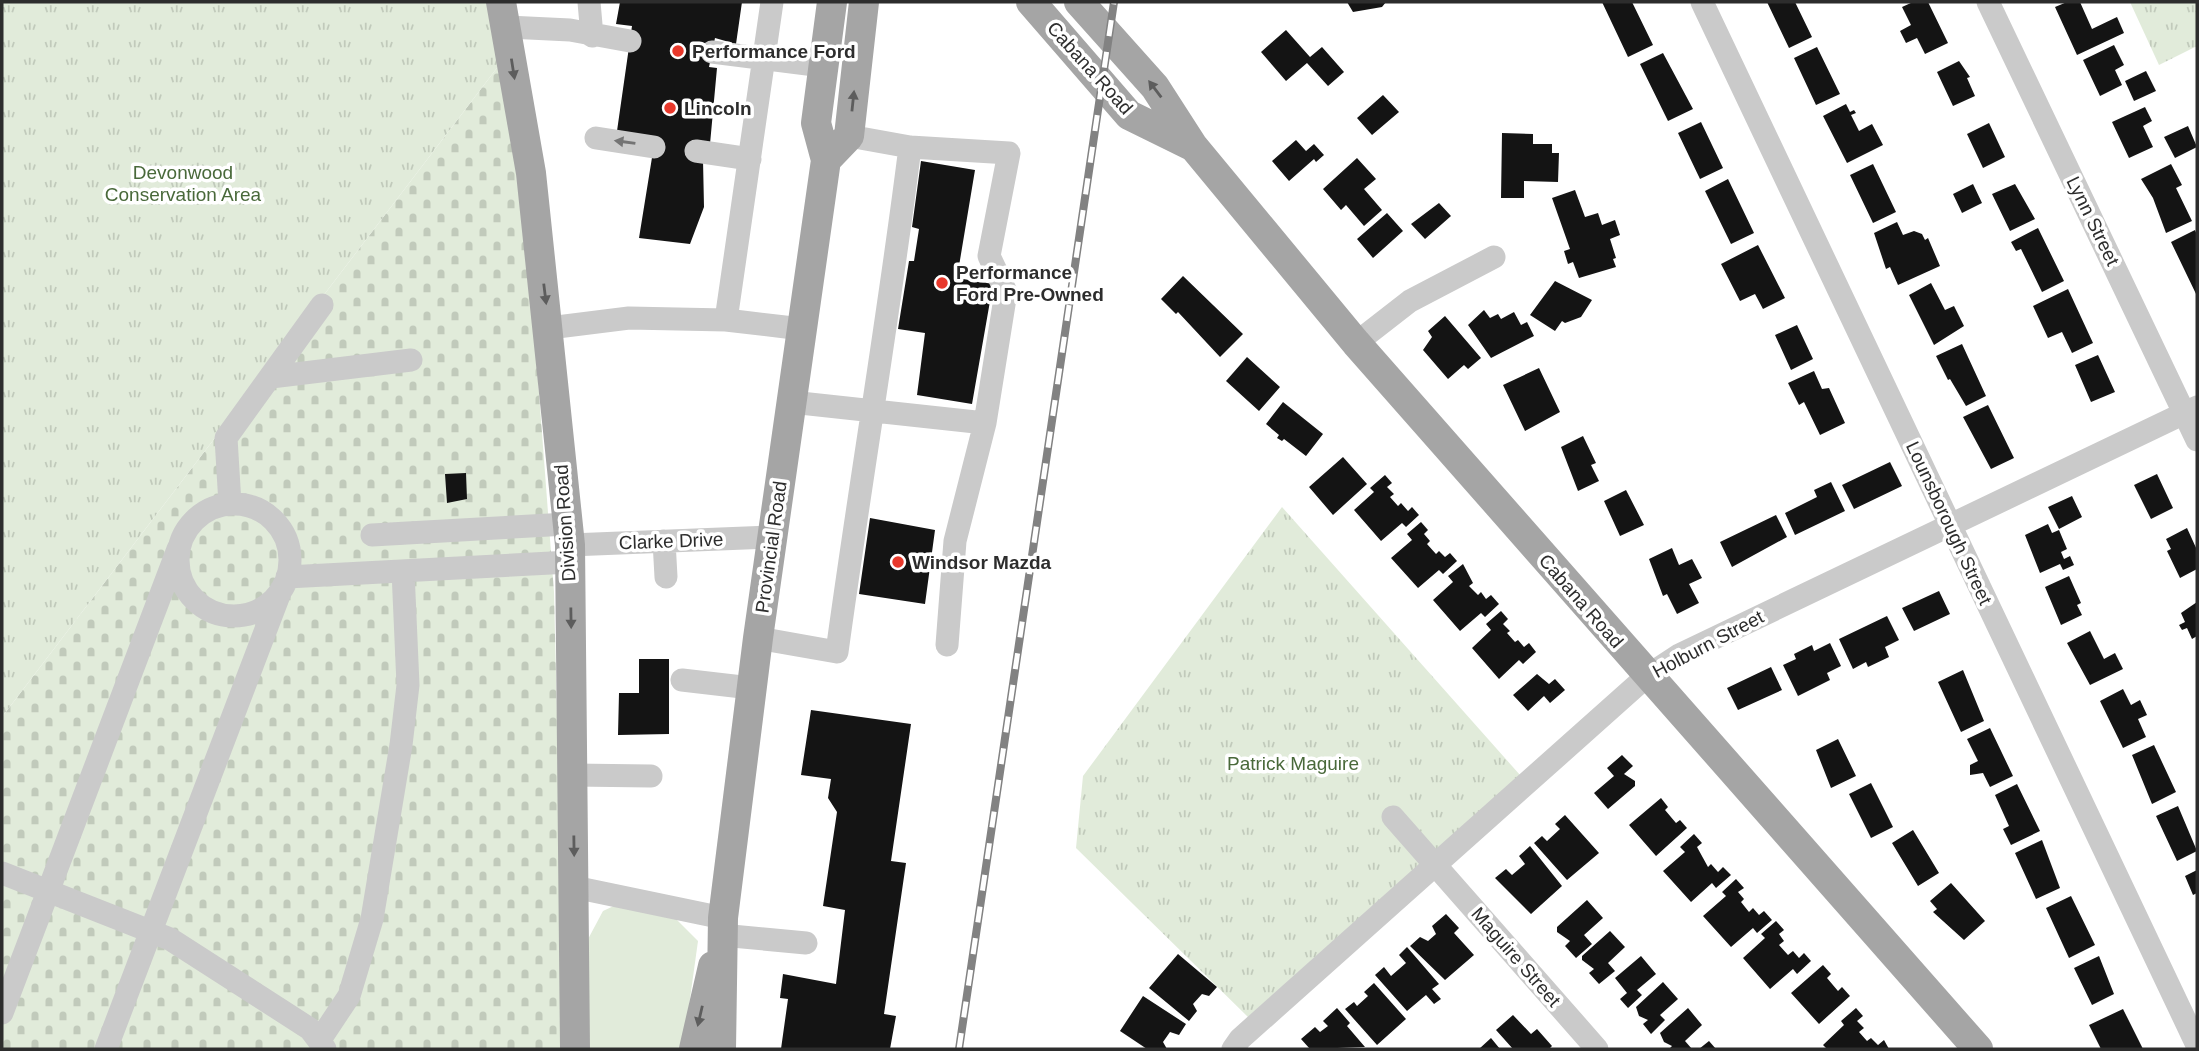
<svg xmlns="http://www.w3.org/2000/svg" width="2199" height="1051" viewBox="0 0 2199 1051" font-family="Helvetica,sans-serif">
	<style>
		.green { fill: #e1ebda }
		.cemetery { fill: url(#cemetery-stones) }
		.park { fill: url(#park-tufts) }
		.building { fill: #141414 }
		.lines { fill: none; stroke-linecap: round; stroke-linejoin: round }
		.minor { stroke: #cacaca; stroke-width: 23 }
		.major { stroke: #a5a5a5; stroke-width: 30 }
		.rail-casing { stroke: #828282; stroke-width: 8 }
		.rail { stroke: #fff; stroke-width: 5; stroke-dasharray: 16; stroke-linecap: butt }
		.oneway { fill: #5d5d5d }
		.oneway2 { fill: #747474 }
		.poi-dot { fill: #e8382b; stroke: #fff; stroke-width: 2.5 }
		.labels { text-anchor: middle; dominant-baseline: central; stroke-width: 7; stroke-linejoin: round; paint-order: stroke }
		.poi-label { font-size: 19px; font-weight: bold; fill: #2d2d2d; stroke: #fff; text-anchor: start }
		.street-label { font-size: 19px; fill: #2d2d2d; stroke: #fff }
		.park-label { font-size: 19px; fill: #49693a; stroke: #fff }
	</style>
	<defs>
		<pattern id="cemetery-stones" width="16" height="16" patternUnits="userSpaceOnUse" patternTransform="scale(1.75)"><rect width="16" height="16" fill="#e1ebda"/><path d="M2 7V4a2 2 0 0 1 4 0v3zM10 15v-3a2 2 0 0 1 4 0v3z" fill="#c1cabb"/></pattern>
		<pattern id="park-tufts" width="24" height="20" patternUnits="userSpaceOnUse" patternTransform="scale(1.75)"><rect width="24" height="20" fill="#e1ebda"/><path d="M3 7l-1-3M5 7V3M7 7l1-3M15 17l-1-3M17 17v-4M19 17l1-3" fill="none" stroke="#c1cabb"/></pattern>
	</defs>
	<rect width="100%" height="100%" fill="#fff"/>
	<path class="green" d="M618,904L667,910L698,941L683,1049H585L587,941L603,911Z"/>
	<path class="cemetery" d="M503,60L527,234L554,592L565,1049H2V717Z"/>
	<path class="park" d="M2,2H490L503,60L2,717Z
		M2130,2H2197V46L2159,65Z
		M1282,507L1520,775L1248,1017L1076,848L1083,776Z"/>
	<path class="building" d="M620,2H742L736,44L715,38L709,67L717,68L710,144L703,160L704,207L690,244L639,238L655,139L617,131L632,26L616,24Z
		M1347,2H1386L1382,7L1353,12Z
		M1602,2H1632L1653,45L1628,57Z
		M1767,2H1795L1812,37L1789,48Z
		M1913,2H1928L1948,43L1925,54L1917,38L1906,43L1900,31L1911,25L1902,7Z
		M2067,2H2080L2092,29L2117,17L2124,33L2077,55L2055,7Z
		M1286,30L1310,57L1322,47L1344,72L1328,86L1307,63L1286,81L1261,52Z
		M2114,45L2124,65L2115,70L2122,85L2100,96L2083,60Z
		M1817,47L1840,94L1816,105L1794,58Z
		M1663,53L1693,109L1668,121L1640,64Z
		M1959,61L1970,77L1967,78L1975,96L1953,106L1937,72Z
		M2146,71L2156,91L2134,101L2125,81Z
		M1383,95L1399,112L1372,135L1357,118Z
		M1846,104L1850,112L1854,110L1856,113L1851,115L1859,131L1872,124L1883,145L1847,163L1823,116Z
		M2145,107L2152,121L2143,126L2153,147L2129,158L2112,122Z
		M1701,122L1723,168L1700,179L1678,133Z
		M1989,123L2005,157L1983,168L1967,134Z
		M2188,126L2197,147L2175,158L2164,137Z
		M1502,133L1533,134V144H1552V153H1559L1558,182L1524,181V198H1501Z
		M1296,140L1306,151L1314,144L1324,155L1316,162L1314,159L1289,181L1272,161Z
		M1357,158L1376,179L1364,189L1382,210L1364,226L1346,205L1341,210L1323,189Z
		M921,161L975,170L957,278L993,284L972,404L917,395L925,333L898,329L909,261H914L919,229L912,227Z
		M1873,164L1896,212L1873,223L1850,175Z
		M2171,164L2182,185L2176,188L2192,221L2166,233L2153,198L2141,179Z
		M1728,179L1754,233L1731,244L1705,191Z
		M1973,184L1982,203L1962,213L1953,194Z
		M2015,184L2035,219L2010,231L1992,194Z
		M1575,190L1585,217L1598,213L1602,225L1615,220L1620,235L1610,239L1616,258L1613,259L1616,267L1579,278L1573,262L1568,264L1564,251L1570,249L1552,198Z
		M1439,203L1451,216L1425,239L1411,224Z
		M1387,213L1403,231L1373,258L1357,239Z
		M1897,222L1903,235L1914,231L1922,234L1925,240L1928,238L1940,266L1898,285L1890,267L1886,269L1874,233Z
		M2038,228L2064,281L2042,292L2021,249L2016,251L2011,242Z
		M2195,230L2197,235V296L2171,242Z
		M1758,245L1785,298L1763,309L1755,294L1740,301L1721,264Z
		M1183,276L1243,334L1220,357L1178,312L1176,314L1161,299Z
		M1555,281L1592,300L1581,317L1565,323L1562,321L1555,331L1530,315Z
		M1931,283L1945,310L1954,306L1964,326L1934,345L1909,295Z
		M2068,289L2093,343L2072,353L2062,332L2048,338L2033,306Z
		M1484,310L1490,318L1498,314L1501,319L1514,312L1521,325L1527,322L1534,336L1491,358L1468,325Z
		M1445,316L1481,358L1468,369L1464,365L1448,379L1423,350L1432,337L1428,331Z
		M1797,325L1813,359L1791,370L1775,335Z
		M1962,344L1986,396L1966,406L1950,379L1948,380L1936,356Z
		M2098,355L2115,392L2091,402L2075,365Z
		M1247,357L1280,387L1259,411L1226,381Z
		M1539,368L1560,412L1525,431L1503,385Z
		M1814,371L1822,389L1829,388L1845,423L1820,435L1804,402L1799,405L1788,383Z
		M1283,402L1323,434L1306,456L1284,439L1282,441L1277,438L1279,435L1266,424Z
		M1988,405L2014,458L1991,469L1963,417Z
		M1583,436L1596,463L1591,465L1599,481L1578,491L1561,447Z
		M1343,457L1367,484L1333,515L1309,487Z
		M1890,462L1902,486L1854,509L1842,485Z
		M466,473L467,499L447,503L445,474Z
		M2157,474L2173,508L2151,519L2134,485Z
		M1385,475L1392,483L1387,487L1394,494L1390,497L1398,506L1401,503L1408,511L1412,507L1419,515L1406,527L1402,523L1381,541L1354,510L1374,492L1370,488Z
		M1831,482L1845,511L1795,535L1785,513L1817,497L1814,490Z
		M1626,490L1644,525L1620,536L1604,501Z
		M2072,496L2082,517L2059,529L2048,507Z
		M1776,515L1787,537L1732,567L1720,542Z
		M870,518L935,530L925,604L859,594Z
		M1421,522L1428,530L1424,534L1430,541L1427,544L1436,554L1439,551L1445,557L1450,553L1457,561L1443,574L1439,570L1418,588L1391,558L1412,540L1407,534Z
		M2048,524L2052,533L2059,530L2067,549L2061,552L2064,559L2070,556L2074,565L2063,570L2060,564L2040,573L2025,535Z
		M2187,528L2197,550V569L2180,578L2167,551L2171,549L2166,539Z
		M1672,548L1679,565L1692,559L1702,578L1689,584L1699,603L1677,614L1667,594L1663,596L1649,559Z
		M1463,564L1473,583L1469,586L1478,595L1481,592L1486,599L1491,595L1499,604L1485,617L1481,613L1460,631L1433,600L1453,582L1448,576Z
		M2069,576L2081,603L2077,605L2082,615L2061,625L2045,587Z
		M1939,591L1950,614L1914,631L1902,608Z
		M2197,602V636L2192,639L2187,628L2182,630L2179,625L2185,622L2181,613Z
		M1501,611L1508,619L1503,624L1510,631L1507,633L1515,642L1518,640L1524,647L1529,643L1536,652L1523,664L1519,660L1499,679L1472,648L1491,630L1486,624Z
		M1887,616L1899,640L1885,647L1889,657L1868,667L1866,662L1853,669L1839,639Z
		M2090,631L2104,659L2115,653L2123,669L2090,685L2067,643Z
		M1830,643L1841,666L1827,673L1830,680L1798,696L1783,665L1796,659L1794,654L1812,645L1814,651Z
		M639,659H669V734L618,735L619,693H639Z
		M1771,667L1782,690L1738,710L1727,688Z
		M1963,670L1984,721L1961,732L1938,682Z
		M1537,674L1549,684L1555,679L1565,690L1550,703L1544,696L1528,711L1513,695Z
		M2123,689L2131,705L2140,700L2147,715L2138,719L2146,737L2123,748L2100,701Z
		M811,710L911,724L891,861L906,863L884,1014L896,1016L890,1049H781L788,999L780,998L783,974L836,984L845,910L823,906L837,812L828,798L831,779L801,775Z
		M1990,728L2013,776L1990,787L1983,773L1970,775V765L1978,761L1967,739Z
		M1838,739L1856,776L1831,788L1816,750Z
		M2154,745L2176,792L2152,804L2132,755Z
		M1622,755L1633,766L1624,774L1635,781V786L1608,809L1594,793L1614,776L1607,768Z
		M1871,783L1893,827L1871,838L1849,794Z
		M2017,784L2040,831L2011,845L2003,829L2009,826L1995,795Z
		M1661,798L1668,807L1665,810L1676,823L1680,820L1687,828L1656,856L1629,825Z
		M2178,806L2197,851L2177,861L2156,816Z
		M1565,815L1599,853L1567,880L1534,843L1542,836L1547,841L1560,829L1555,824Z
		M1913,830L1939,873L1918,886L1892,843Z
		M1694,834L1702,843L1697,847L1708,867L1711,864L1718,872L1723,867L1731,875L1716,888L1712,883L1691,902L1663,871L1685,852L1680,847Z
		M2042,840L2060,888L2036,899L2015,853Z
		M1530,846L1562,886L1531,914L1495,878L1506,869L1512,875L1525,864L1519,856Z
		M2197,870V893L2193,895L2185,876Z
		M1736,879L1744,888L1738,892L1744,899L1741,902L1749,912L1753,908L1759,915L1764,911L1772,920L1757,933L1753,928L1731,947L1703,916L1726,896L1722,892Z
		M1951,883L1985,921L1964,940L1933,912L1937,909L1930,901Z
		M2071,896L2095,945L2069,958L2046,908Z
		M1587,900L1603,918L1584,935L1592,944L1576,958L1565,946L1570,941L1557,932V927Z
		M1446,914L1459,928L1454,933L1474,955L1445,980L1410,946L1420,937L1428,941L1436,934L1432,926Z
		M1776,921L1784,930L1779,934L1784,941L1779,945L1788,955L1793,951L1799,958L1804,953L1811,961L1797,974L1793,969L1770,989L1743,958L1765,938L1761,934Z
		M1610,931L1625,947L1608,963L1615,971L1599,984L1589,973L1594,969L1582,960V956Z
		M1407,947L1439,984L1432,989L1441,999L1434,1004L1426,995L1407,1011L1375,975L1384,967L1391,976L1406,963L1399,955Z
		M1178,954L1217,987L1209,996L1202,994L1193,1004L1197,1011L1189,1021L1149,988Z
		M1641,956L1656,974L1637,990L1642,995L1628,1008L1620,999L1627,993L1615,978Z
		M2099,956L2114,994L2092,1005L2074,968Z
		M1823,965L1831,974L1827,978L1838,991L1842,987L1850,996L1819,1024L1791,993Z
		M1663,982L1678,999L1660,1015L1665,1020L1651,1034L1643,1024L1648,1020L1639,1016L1636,1007Z
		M1374,983L1406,1019L1377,1045L1345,1009L1354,1002L1357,1006L1368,996L1364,992Z
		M1143,996L1186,1024L1179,1035L1170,1032L1163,1042L1167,1049H1147L1120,1031Z
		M1337,1008L1350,1023L1347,1026L1365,1047L1310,1049L1301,1039L1315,1027L1320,1032L1328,1026L1323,1021Z
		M1688,1008L1702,1025L1685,1041L1692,1049H1669L1672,1046L1664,1042L1660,1033Z
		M1856,1008L1863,1016L1857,1021L1864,1028L1859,1032L1867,1041L1871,1038L1878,1045L1884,1040L1889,1049H1827L1823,1045L1844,1025L1841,1021Z
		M2123,1009L2143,1049H2101L2089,1025Z
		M1513,1015L1531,1034L1537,1029L1552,1046L1549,1049H1513L1496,1030Z
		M1491,1038L1500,1049H1479Z
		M1709,1041L1716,1049H1699Z"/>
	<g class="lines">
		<path class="minor" d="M589,2L592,36
			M1702,2L2197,1045
			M1988,2L2197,440
			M506,27L570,30L630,41
			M712,52L823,66
			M849,136L910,147L1009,153L989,256L1006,292L985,423L955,541L947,645
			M596,138L654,147
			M696,151L750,159
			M726,320L772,2
			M549,328L629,318L726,320L802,329
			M1356,343L1410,301L1494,257
			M271,377L411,360
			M791,402L985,423
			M178 560a56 56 0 1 1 112 0a56 56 0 1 1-112 0Z
			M230,504L226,438L322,305
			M372,535L567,524
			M664,541L666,577
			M570,545L772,537
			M287,577L570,562
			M758,638L837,652C860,483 889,316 910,147
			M682,680L751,688
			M573,775L651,776
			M1393,817L1597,1049
			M2,873L170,939L310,1029L325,1049
			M574,887L723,918
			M721,935L806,943
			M2,1013L178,549
			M319,1041L349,996L372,919L401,745L408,685L403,571
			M106,1049L281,590
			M1233,1049L1240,1039L1647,676L1679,655L2197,407"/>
		<path class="major" d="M501,2L531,173L570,545L575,1049
			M1031,2L1129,115L1192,146
			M1079,2L1155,87L1193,146L1356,343L1978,1049
			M826,160L849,136L864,2
			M694,1049L713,966
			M721,1049L723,918L758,638L826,160L816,123L832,2"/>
		<g class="rail-casing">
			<path id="rail" d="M959,1049L1114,2"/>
		</g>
		<use href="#rail" class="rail"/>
	</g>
	<defs><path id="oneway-solid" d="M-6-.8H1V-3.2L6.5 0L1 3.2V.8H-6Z" transform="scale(1.75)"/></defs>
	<g class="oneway">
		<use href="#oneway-solid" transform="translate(513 69) rotate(81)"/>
		<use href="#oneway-solid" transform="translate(1155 89) rotate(-127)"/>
		<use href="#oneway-solid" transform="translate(853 101) rotate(-84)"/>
		<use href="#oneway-solid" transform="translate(545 294) rotate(83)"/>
		<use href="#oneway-solid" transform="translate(571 618) rotate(89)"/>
		<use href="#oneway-solid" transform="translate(574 846) rotate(89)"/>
		<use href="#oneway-solid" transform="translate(700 1016) rotate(103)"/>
	</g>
	<use class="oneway2" href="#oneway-solid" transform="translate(625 142) rotate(-172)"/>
	<g class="poi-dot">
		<circle cx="678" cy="51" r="7"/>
		<circle cx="670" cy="108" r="7"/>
		<circle cx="942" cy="283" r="7"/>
		<circle cx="898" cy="562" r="7"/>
	</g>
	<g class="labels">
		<g class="poi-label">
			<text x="692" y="51">Performance Ford</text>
			<text x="684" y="108">Lincoln</text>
			<text x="956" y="272">Performance<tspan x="956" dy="22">Ford Pre-Owned</tspan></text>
			<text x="912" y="562">Windsor Mazda</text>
		</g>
		<g class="street-label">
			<text transform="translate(1090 68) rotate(48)">Cabana Road</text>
			<text transform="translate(2093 221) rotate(64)">Lynn Street</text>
			<text transform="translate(565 523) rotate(-94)">Division Road</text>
			<text transform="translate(1949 523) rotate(65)">Lounsborough Street</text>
			<text transform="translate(671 541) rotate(-2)">Clarke Drive</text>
			<text transform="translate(771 547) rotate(-82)">Provincial Road</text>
			<text transform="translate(1581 601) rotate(49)">Cabana Road</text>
			<text transform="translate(1708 644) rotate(-28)">Holburn Street</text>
			<text transform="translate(1516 957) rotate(49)">Maguire Street</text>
		</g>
		<g class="park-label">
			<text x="183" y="172">Devonwood<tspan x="183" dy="22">Conservation Area</tspan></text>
			<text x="1293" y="763">Patrick Maguire</text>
		</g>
	</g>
	<rect width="2199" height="1051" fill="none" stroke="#2d2d2d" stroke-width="7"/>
</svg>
